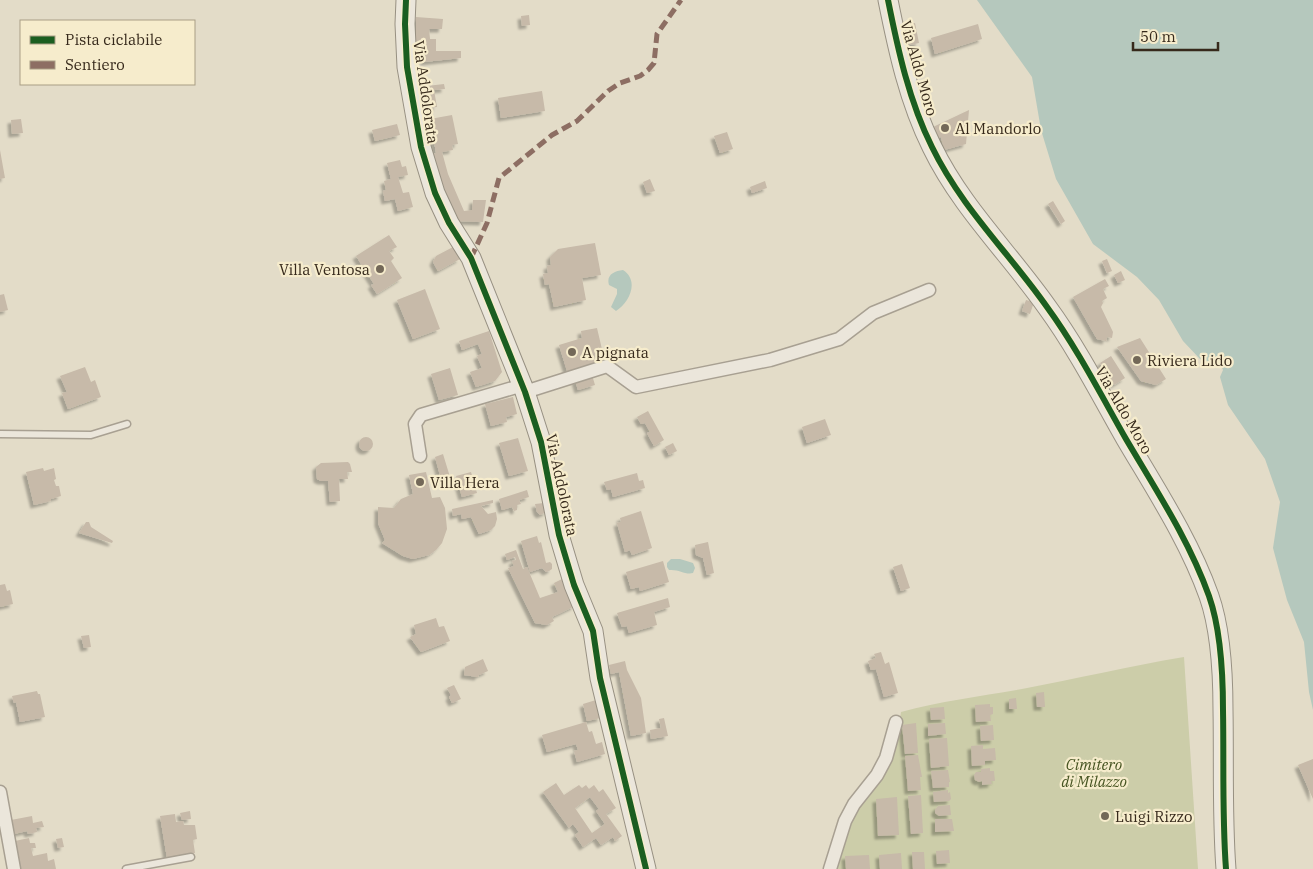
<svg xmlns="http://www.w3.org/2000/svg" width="1313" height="869" viewBox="0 0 1313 869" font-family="'IBM Plex Serif',serif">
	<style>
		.cemetery { fill: #cccda9 }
		.water { fill: #b5c8bd }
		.building { fill: #c7baa9; fill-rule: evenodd; filter: url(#shadow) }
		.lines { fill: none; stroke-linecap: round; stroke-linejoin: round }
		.lane-casing { stroke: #a8a092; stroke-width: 9 }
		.street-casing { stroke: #a8a092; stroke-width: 15 }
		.secondary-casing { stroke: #979082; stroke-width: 21 }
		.lane { stroke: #ebe6db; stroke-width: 6 }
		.street { stroke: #ebe6db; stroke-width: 12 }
		.secondary { stroke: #ebe6db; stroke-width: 19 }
		.quiet { stroke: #8d6e63; stroke-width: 5; stroke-dasharray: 10 5; stroke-linecap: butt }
		.cycleway-casing { stroke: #f6eccc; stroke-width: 9 }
		.cycleway { stroke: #1b5e20; stroke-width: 6 }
		.poi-dot { fill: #736858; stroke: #f6eccc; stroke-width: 2 }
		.labels { text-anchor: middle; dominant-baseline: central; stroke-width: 4.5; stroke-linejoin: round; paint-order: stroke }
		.street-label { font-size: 15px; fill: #36291b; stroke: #f6eccc }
		.poi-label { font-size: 15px; fill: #36291b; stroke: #f6eccc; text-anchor: start }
		.park-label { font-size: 15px; font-style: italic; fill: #455320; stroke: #f6eccc }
	</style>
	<defs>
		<filter id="shadow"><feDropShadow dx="-3.5" dy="3.5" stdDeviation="1" flood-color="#0004"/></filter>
	</defs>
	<rect width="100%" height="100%" fill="#e3dcc8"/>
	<path class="cemetery" d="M1184,657L1198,869H833L841,841L900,719L901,712C941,701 982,696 1022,689C1076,679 1129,666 1184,657Z"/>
	<path class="water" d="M977,0H1313V710L1309,692L1304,642L1287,600L1273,548L1280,502L1265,459L1228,405L1220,377L1223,370L1221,365L1216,363L1213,364L1200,359L1183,341L1159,300L1137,277L1093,244L1056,179L1041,130L1032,77Z
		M623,270C640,281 629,303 616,311L611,307L617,294V289L609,285C606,275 614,271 623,270Z
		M671,559H680L693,563L695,568L693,573C685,575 679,569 669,570L667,567V563Z"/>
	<path class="building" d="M529,15L530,25L522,26L521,16Z
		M416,17L443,19L442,29H429L430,39H436V51H461V58L424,62L423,53H418L416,40Z
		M915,23L919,43L910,45L906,25Z
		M978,24L982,39L935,54L931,38Z
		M444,84L445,89L434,90L437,107L421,109L418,87Z
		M542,91L545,111L501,118L498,98Z
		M969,110L966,144L944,150L941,137L936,138L933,127Z
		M452,115L458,144L452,145L453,150L442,152L448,174L464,211L472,210L473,200H486L483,222L455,221L444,196L432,154L436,153L430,119Z
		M21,119L23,133L12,134L11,120Z
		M397,124L400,135L375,141L372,130Z
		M727,132L733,149L720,153L714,136Z
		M0,150L5,178L0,179Z
		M400,160L402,167L406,166L408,175L398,177L403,193L409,192L413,207L398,211L395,199L385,201L383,191L386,190L384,181L391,179L387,163Z
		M650,179L655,191L647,193L643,182Z
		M765,181L767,188L752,193L750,187Z
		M1053,201L1065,221L1061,224L1048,204Z
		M389,235L397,247L389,251L394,258L391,261L402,278L377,294L371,285L374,284L356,256Z
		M595,243L601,275L582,278L586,300L554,307L549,284L545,285L543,274L548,273L547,266L551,265L550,257L558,249Z
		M453,247L460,259L438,271L433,262L436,256Z
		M1107,259L1112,271L1107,273L1102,261Z
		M1121,271L1125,280L1118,283L1114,275Z
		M1105,279L1109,286L1103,289L1107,298L1102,301L1103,303L1101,307L1113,332L1112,338L1107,337L1106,341L1097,339L1073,297Z
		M425,289L440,329L413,339L397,300Z
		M4,294L8,310L0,312V295Z
		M1026,300L1034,302L1030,314L1022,311Z
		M597,328L605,362L568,374L559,345L582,338L581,331Z
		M489,331L502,372L495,381L476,387L470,372L482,368L477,356L482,354L478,344L462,350L459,341Z
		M1140,338L1166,379L1156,385L1141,381L1117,347Z
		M1111,356L1125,378L1114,385L1100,363Z
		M85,367L91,382L95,380L101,397L68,409L62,393L67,392L60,376Z
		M450,368L458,395L439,400L431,374Z
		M592,375L595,385L578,390L575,380Z
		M513,397L517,414L506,417L507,422L491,426L485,404Z
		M648,411L664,440L654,446L647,433L650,432L645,423L641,424L637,417Z
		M825,419L831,435L807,443L802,427Z
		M359 444a7 7 0 1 1 14 0a7 7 0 1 1-14 0Z
		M518,438L528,471L509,476L499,443Z
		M673,443L677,451L669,455L665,447Z
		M443,454L450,477L441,479L435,457Z
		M348,462L350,464L352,472H347L348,479H339L340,501L330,502L328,481H321L317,479L316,467L321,463Z
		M43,468L44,471L54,468L56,479L54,480L56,486H59L61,496L51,499V501L34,505L26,472Z
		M426,472L432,498L440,497L445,508L447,529L442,543L436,550L429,555L413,559L403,556L382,543L385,540L378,523V507L394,508L401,499L413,494L409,475Z
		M471,472L477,493L462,497L456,476Z
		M637,473L639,481L643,480L645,488L613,497L611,489L607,490L604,482Z
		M527,490L529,497L519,500L521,504L517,505V510L514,511L512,507L502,510L499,499Z
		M493,500V503L481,506L488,514L496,512L497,519L495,526L491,530L479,534L471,517L462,519L461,514L453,516L452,509Z
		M544,503L547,512L540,515L537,512L535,504Z
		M641,511L652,548L632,555L630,550L625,552L617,523L621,522L620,518Z
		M86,522H89L91,527L113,541L112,543L79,533Z
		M537,536L539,543L541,542L546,563L550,562L552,564V569L549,571L546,572L542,568L530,572L521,541Z
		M708,542L714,573L707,575L703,558L696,555L695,545Z
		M516,550L523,569L527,567L540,598L558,592L554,583L564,578L575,606L552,617L554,621L547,625L535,623L508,568L514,566L512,561L516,560L515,557L507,560L505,554Z
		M663,561L669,582L640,591L639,587L631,589L626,572Z
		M902,564L910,588L901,591L893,567Z
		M5,584L7,591L10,590L13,604L0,607V585Z
		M668,598L670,607L654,612L657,625L629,633L627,626L622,627L617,613Z
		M436,618L439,627L444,626L450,641L421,652L410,637L416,634L414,625Z
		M89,635L91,647L84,648L81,636Z
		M881,652L885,664L889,662L898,693L884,697L876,669L871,670L868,661L876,658L874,654Z
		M483,659L488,671L479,675L478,677L464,675L465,667Z
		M625,661L627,670L641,698L646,733L631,736L619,672L611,674L609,665Z
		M454,685L461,699L452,703L449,697L451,695L447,688Z
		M37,691L38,694H40L45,717L20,722L16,702L14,703L12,696Z
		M1044,692L1045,707H1037L1036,693Z
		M1016,698L1017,709H1009V699Z
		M596,700L601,718L587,721L583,704Z
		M990,704V707H993V714L990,715L991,721L976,722L975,705Z
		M944,707L945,719L931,720L930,708Z
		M664,718L668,736L651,739L650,730L661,728L659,719Z
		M586,722L589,732L592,731L596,744L602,742L605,754L577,762L574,751L578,750L576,744L547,752L542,735Z
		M916,723L918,753L905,754L902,725Z
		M945,723L946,734L928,736V724Z
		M993,725L994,740L981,741L980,726Z
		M947,738L949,766L931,768L929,739Z
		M983,745V749L995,748L996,760L985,761V765L972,766L971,746Z
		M918,755L922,777H920L921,790L908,791L905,756Z
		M1313,759V799L1298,765Z
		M990,768V771H994L995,781H991L992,784L982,785V781L979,782L975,780L974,775L976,772H981V769Z
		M948,770L950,782H949V787L933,788L931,771Z
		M556,783L564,795L579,785L582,788L586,785L589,789L594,785L599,792L603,789L616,808L606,814L622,836L615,841L613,837L601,845L596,838L583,847L575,835L579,832L573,824L569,828L543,792ZM590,797L599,809L596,811L605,824L592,833L575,808Z
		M948,790V793L950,792L951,799L949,801L934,802L933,792Z
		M921,795L923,833L911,834L908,796Z
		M897,797L899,835L878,836L876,799Z
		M950,805L951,815L939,816L935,813V810L938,806Z
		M190,811L191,819L182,820L180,813Z
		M175,814L176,822L183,821L184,825H195L197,839L193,840L195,853L167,858L160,816Z
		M32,816L33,823L42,821L44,827L36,828L37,832L28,834L27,831L14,834L11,820Z
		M935,819H952L954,831L935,832Z
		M29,838L30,843H35L36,848H31L33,856L47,853L48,861L54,859L56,869H20L15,841Z
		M62,838L64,847L58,848L56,839Z
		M949,850L950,863L937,864L936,851Z
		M912,852H924L925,869H913Z
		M901,853L902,869H880L879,855Z
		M869,855L870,869H846L845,856Z"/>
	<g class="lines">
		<g class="lane-casing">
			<path id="lane" d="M0,434L91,435L127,424
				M126,869L191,857"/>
		</g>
		<g class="street-casing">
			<path id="street" d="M525,392L607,366L636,387L770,360L839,339L873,313L929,290
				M420,456L415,424L421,415L523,385
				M0,792L14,869
				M830,869L845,821L854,804L877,775L886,758L896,722"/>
		</g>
		<g class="secondary-casing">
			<path id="secondary" d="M406,0L405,24L407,67L421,147L435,193L449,223L471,258L525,392L541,442L559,535L574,585L593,631L600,678L646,869
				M888,0C898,50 909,101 932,147C961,207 1009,253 1047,307C1077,348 1101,395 1126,439C1156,490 1189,540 1209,596C1221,630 1223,674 1223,710C1224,763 1222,817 1226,869"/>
		</g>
		<use href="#lane" class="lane"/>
		<use href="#street" class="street"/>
		<use href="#secondary" class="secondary"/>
		<path class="quiet" d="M471,258L487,223L499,178L552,135L577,121L608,91L620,83L640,76L648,70L654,63L657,34L681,0"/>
		<g class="cycleway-casing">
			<path id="cycleway" d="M406,0L405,24L407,67L421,147L435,193L449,223L471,258L525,392L541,442L559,535L574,585L593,631L600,678L646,869
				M888,0C898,50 909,101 932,147C961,207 1009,253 1047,307C1077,348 1101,395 1126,439C1156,490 1189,540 1209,596C1221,630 1223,674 1223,710C1224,763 1222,817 1226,869"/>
		</g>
		<use href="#cycleway" class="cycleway"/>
	</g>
	<g class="poi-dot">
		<circle cx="945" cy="128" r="5"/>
		<circle cx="380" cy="269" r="5"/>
		<circle cx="572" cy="352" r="5"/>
		<circle cx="1137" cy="360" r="5"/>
		<circle cx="420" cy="482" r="5"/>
		<circle cx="1105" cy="816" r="5"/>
	</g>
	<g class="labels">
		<g class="street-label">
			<text transform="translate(919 68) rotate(74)">Via Aldo Moro</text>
			<text transform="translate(426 92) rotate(82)">Via Addolorata</text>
			<text transform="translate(1124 410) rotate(60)">Via Aldo Moro</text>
			<text transform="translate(562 485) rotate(78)">Via Addolorata</text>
		</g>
		<g class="poi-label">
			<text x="955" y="128">Al Mandorlo</text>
			<text x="370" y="269" text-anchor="end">Villa Ventosa</text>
			<text x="582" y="352">A pignata</text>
			<text x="1147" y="360">Riviera Lido</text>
			<text x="430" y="482">Villa Hera</text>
			<text x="1115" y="816">Luigi Rizzo</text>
		</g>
		<g class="park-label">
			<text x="1094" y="764">Cimitero<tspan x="1094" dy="17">di Milazzo</tspan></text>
		</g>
	</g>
	<rect x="20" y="20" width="175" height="65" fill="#f6eccc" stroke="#a99e85"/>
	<rect x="30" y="36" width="25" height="8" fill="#1b5e20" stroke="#a99e85"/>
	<text x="65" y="45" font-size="15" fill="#36291b">Pista ciclabile</text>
	<rect x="30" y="61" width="25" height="8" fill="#8d6e63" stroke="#a99e85"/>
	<text x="65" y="70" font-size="15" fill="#36291b">Sentiero</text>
	<path d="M1133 42v8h85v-8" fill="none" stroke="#36291b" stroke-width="2.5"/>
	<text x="1140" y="42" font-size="15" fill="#36291b" stroke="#f6eccc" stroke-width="4" paint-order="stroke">50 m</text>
</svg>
